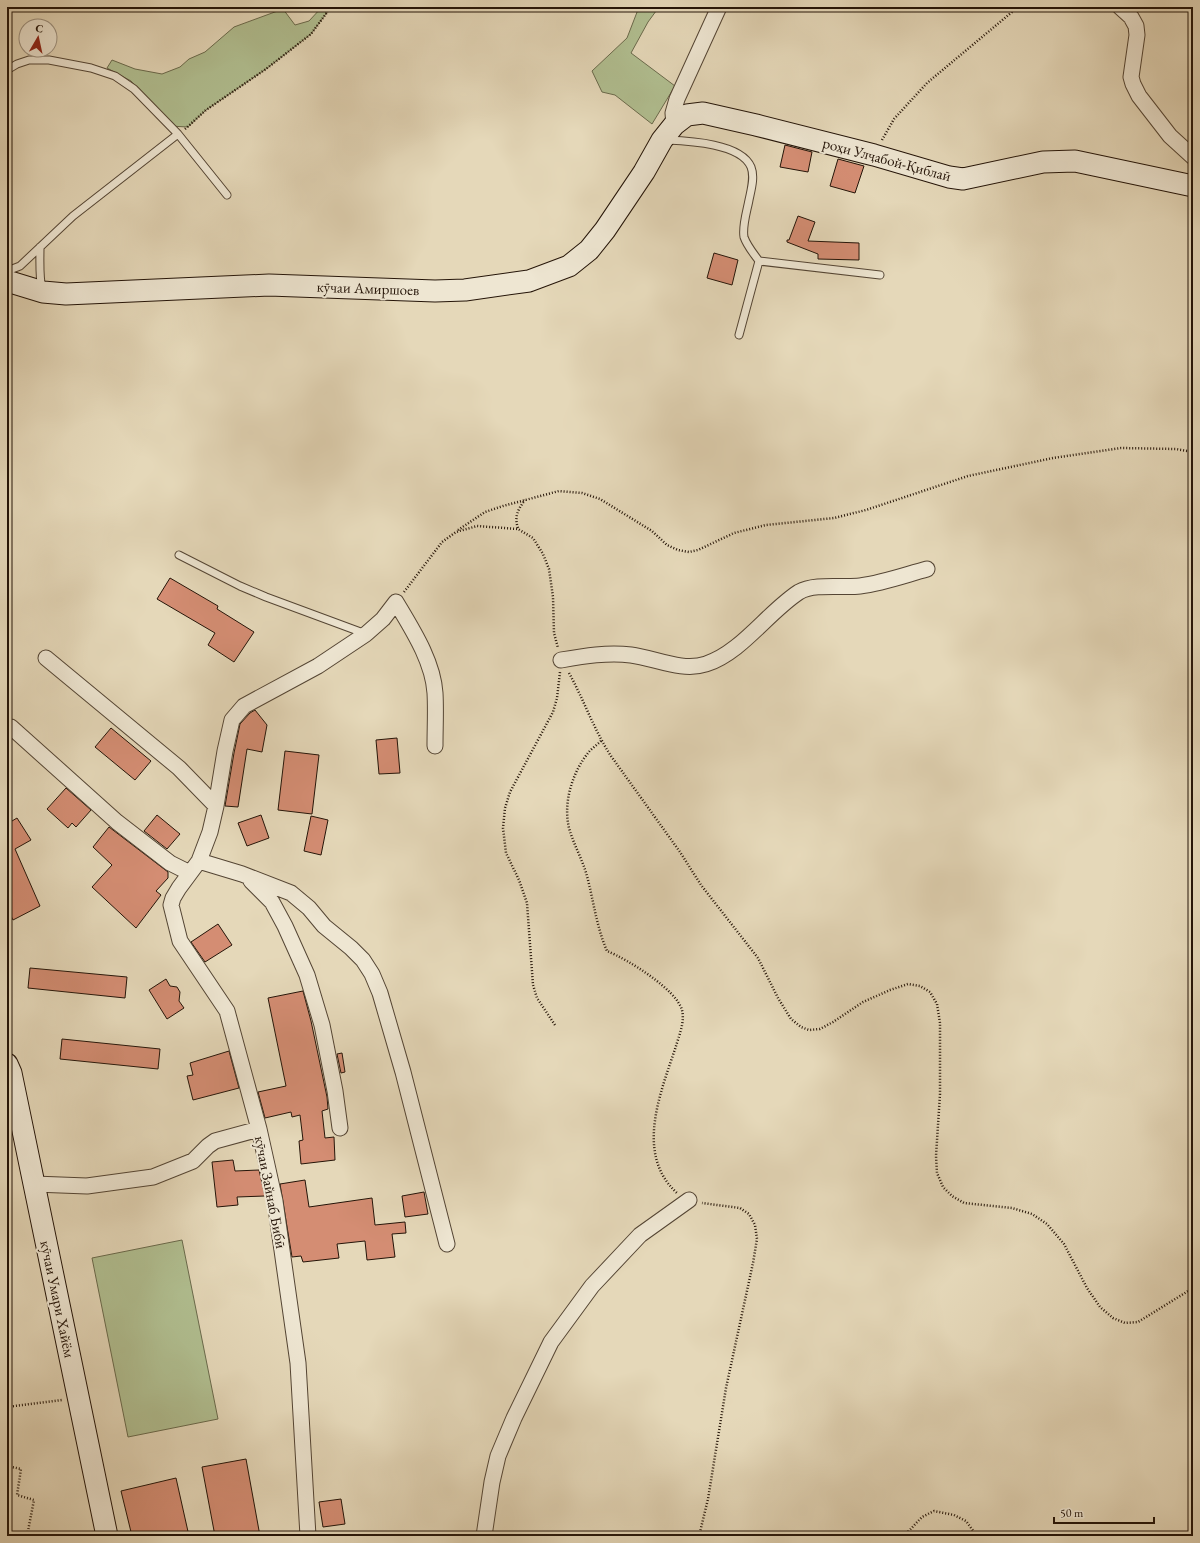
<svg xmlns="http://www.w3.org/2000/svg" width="1200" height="1543" viewBox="0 0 1200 1543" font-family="'EB Garamond',serif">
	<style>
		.green { fill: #b1bf91; stroke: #6a6a4c }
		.building { fill: #d48d73; stroke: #241408 }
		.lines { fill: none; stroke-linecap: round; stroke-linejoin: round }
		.lane-casing { stroke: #544534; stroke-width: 9 }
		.street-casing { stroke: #544534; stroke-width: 17 }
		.secondary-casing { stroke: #241408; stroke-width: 23 }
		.path { stroke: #241408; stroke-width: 2.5; stroke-dasharray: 1 2; stroke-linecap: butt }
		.lane { stroke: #eee6d2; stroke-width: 7 }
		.street { stroke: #eee6d2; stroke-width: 15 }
		.secondary { stroke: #eee6d2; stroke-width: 21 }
		.labels { text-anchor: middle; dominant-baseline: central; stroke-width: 4; stroke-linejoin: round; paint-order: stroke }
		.street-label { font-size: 15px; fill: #241408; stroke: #eee6d2 }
	</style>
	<rect width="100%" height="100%" fill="#e5d8b9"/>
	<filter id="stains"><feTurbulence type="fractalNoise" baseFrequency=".005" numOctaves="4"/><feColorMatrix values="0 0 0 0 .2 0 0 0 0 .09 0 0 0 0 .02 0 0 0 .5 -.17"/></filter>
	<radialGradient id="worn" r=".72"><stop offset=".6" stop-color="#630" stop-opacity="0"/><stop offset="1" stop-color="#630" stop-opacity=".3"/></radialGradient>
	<path class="green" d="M322,7H331L311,34L266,69L206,110L188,127L169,126L157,109L131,81L107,68L112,60L135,69L162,74L180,67L189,59L205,52L234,27L283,9L295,25L309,21Z
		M639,7H659L648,22L631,53L675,86L652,124L615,95L602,92L592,71L627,38Z
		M182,1240L218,1419L128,1437L92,1258Z"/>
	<path class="building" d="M785,145L812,152L808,172L780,167Z
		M838,159L864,166L855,193L830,186Z
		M798,216L815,222L808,241L859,243V260L818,259V254L787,242V240H789Z
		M714,253L738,260L732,285L707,278Z
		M170,578L218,606L217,609L254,632L234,662L208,645L215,633L157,599Z
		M255,710L267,725L262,752L247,749L238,807L225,806L234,753L240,724L250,713Z
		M111,728L151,761L135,780L95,747Z
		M397,738L400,773L379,774L376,740Z
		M285,751L319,755L312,814L278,810Z
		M66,788L91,810L76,827L72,823L68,828L47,809Z
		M157,815L180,834L167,849L144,831Z
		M261,815L269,838L247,846L238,823Z
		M311,816L328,820L321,855L304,851Z
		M17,818L31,840L15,849L40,906L13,920L7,908V824Z
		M109,827L168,872V878L156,891L161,895L136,928L92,887L112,865L93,847Z
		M218,924L232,945L205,962L191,942Z
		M30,968L127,977L125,998L28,988Z
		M166,979L170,986L177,987L180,992L179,1001L184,1008L167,1019L149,990Z
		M303,991L311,1021L327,1097L328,1109L322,1111L325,1138L334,1137L335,1160L301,1164L299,1141L303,1140L300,1115L292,1117L291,1112L265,1118L258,1092L286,1086L268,998Z
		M62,1039L160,1049L158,1069L60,1059Z
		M229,1051L239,1088L193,1100L187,1076L193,1075L190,1063Z
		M342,1053L345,1072L341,1073L337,1054Z
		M233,1160L235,1171L259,1170L265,1196L237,1197L238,1205L217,1207L212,1162Z
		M305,1180L309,1207L372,1198L375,1225L405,1222L406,1233L392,1234L395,1257L367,1260L365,1241L337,1244L339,1258L303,1262L301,1256L292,1257L280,1184Z
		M424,1192L428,1214L405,1217L402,1196Z
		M246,1459L260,1536H215L202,1467Z
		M176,1478L189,1536H132L121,1491Z
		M341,1499L345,1524L323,1527L319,1502Z"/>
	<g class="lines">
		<g class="lane-casing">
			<path id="lane" d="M7,70L17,64L29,60H49L91,68L115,76L134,89L178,134L227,195
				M666,140C688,141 741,143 751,167C755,177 751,190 749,200C747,211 742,226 744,237C747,246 754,254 759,261L880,275
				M40,247C40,260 39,277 42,289
				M7,271L20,266L73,216L178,134
				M739,335L759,261
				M179,555L240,586L266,597L366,634"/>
		</g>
		<g class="street-casing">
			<path id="street" d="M1120,7L1131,17L1136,26L1137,35L1131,77L1133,84L1139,96L1170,136L1193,157
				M674,125L673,113L677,99L719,7
				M46,658L179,768L216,806
				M561,660C584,656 608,652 631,655C655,658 682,672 706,664C741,653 768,612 799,592C814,583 843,588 860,586C883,583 905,575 927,569
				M11,727L117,822L170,863L190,873
				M199,861L242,874L291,893L309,908L324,926L351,948L363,960L372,974L380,993L403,1072L447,1244
				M251,881L272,902L285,926L307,975L322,1025L335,1091L340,1128
				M34,1184L87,1186L153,1177L193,1161L208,1146L215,1141L259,1129
				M308,1536L298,1363L275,1201L259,1129L227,1011L180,941L171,905L173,898L179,888L199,861L210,832L216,806L225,751L232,720L244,706L318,666L366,634L383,619L396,602C412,629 433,661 435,693C436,710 435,728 435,746
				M484,1536L492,1482L498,1456L514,1418L551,1342L592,1286L640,1235L689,1200"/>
		</g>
		<g class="secondary-casing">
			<path id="secondary" d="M7,281L43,292L66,294L269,285L435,291L465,290L529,281L569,266L589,250L605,230L644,172L662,140L674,125L687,115L703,113L756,125L874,155L949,177L963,179L1043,162L1075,161L1193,186
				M7,1064L11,1073L107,1536"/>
		</g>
		<path class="path" d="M185,129L206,110L266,69L311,34L331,7
			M882,140L894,119L927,83L1018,7
			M518,528C514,517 518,509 525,500
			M458,530L485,512L503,506L559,491L582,493L600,499L652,531L667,545L678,550L689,552L698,550L734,533L766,525L834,518L866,510L968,476L1053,458L1121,448L1176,449L1193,452
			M404,592L442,542L456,532L477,526L518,529L533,538L543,554L549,569L553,597L554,633L558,648
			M569,673C584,700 594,730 611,756L680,852L701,885L758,958L778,998L791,1019L801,1027L809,1030L820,1029L833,1022L863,1002L890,990L908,984L920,986L930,992L937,1004L940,1023V1094L936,1156L937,1173L943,1187L952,1196L964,1203L1012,1208L1032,1214L1047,1224L1064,1244L1087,1288L1100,1307L1113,1318L1125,1323L1138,1322L1193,1288
			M601,741C597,745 591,749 588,753C572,773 563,803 569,828C574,846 584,862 588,880C594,904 597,928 607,951C627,959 676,989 682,1010C685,1022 679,1036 676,1046C661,1092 634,1154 677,1193
			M555,1025L537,998L533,985L527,903L519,880L506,853L503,828L505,808L510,792L553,712L557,698L560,672
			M7,1407L62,1400
			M7,1466L21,1469L17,1495L34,1500L27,1536
			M699,1536L708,1499L726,1388L753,1263L757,1239L755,1225L749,1214L740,1208L702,1203
			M904,1536L922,1517L934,1511L954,1515L966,1521L977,1536"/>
		<use href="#lane" class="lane"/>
		<use href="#street" class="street"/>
		<use href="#secondary" class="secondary"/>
	</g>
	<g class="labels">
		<g class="street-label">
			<text transform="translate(887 159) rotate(15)">роҳи Улҷабой-Қиблаӣ</text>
			<text transform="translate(368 288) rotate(2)">кӯчаи Амиршоев</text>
			<text transform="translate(271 1192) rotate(79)">кӯчаи Зайнаб Бибӣ</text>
			<text transform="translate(58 1299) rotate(78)">кӯчаи Умари Хайём</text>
		</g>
	</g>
	<rect width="1200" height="1543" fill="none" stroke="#e5d8b9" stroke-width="24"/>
	<rect x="8" y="8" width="1184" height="1527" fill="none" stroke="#241408" stroke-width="2"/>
	<rect x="12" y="12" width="1176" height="1519" fill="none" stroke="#241408"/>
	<g transform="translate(38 38) rotate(9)"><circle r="19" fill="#eee6d2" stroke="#9d9281"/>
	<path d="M0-3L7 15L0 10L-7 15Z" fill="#8f2418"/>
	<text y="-6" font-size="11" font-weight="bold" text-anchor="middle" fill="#241408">С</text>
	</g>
	<path d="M1054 1517v6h100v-6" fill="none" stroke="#241408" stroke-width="2"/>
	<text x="1060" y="1517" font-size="12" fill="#241408" stroke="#eee6d2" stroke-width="3" paint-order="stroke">50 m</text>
	<rect width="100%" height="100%" filter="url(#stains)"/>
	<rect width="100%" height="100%" fill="url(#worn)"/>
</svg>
